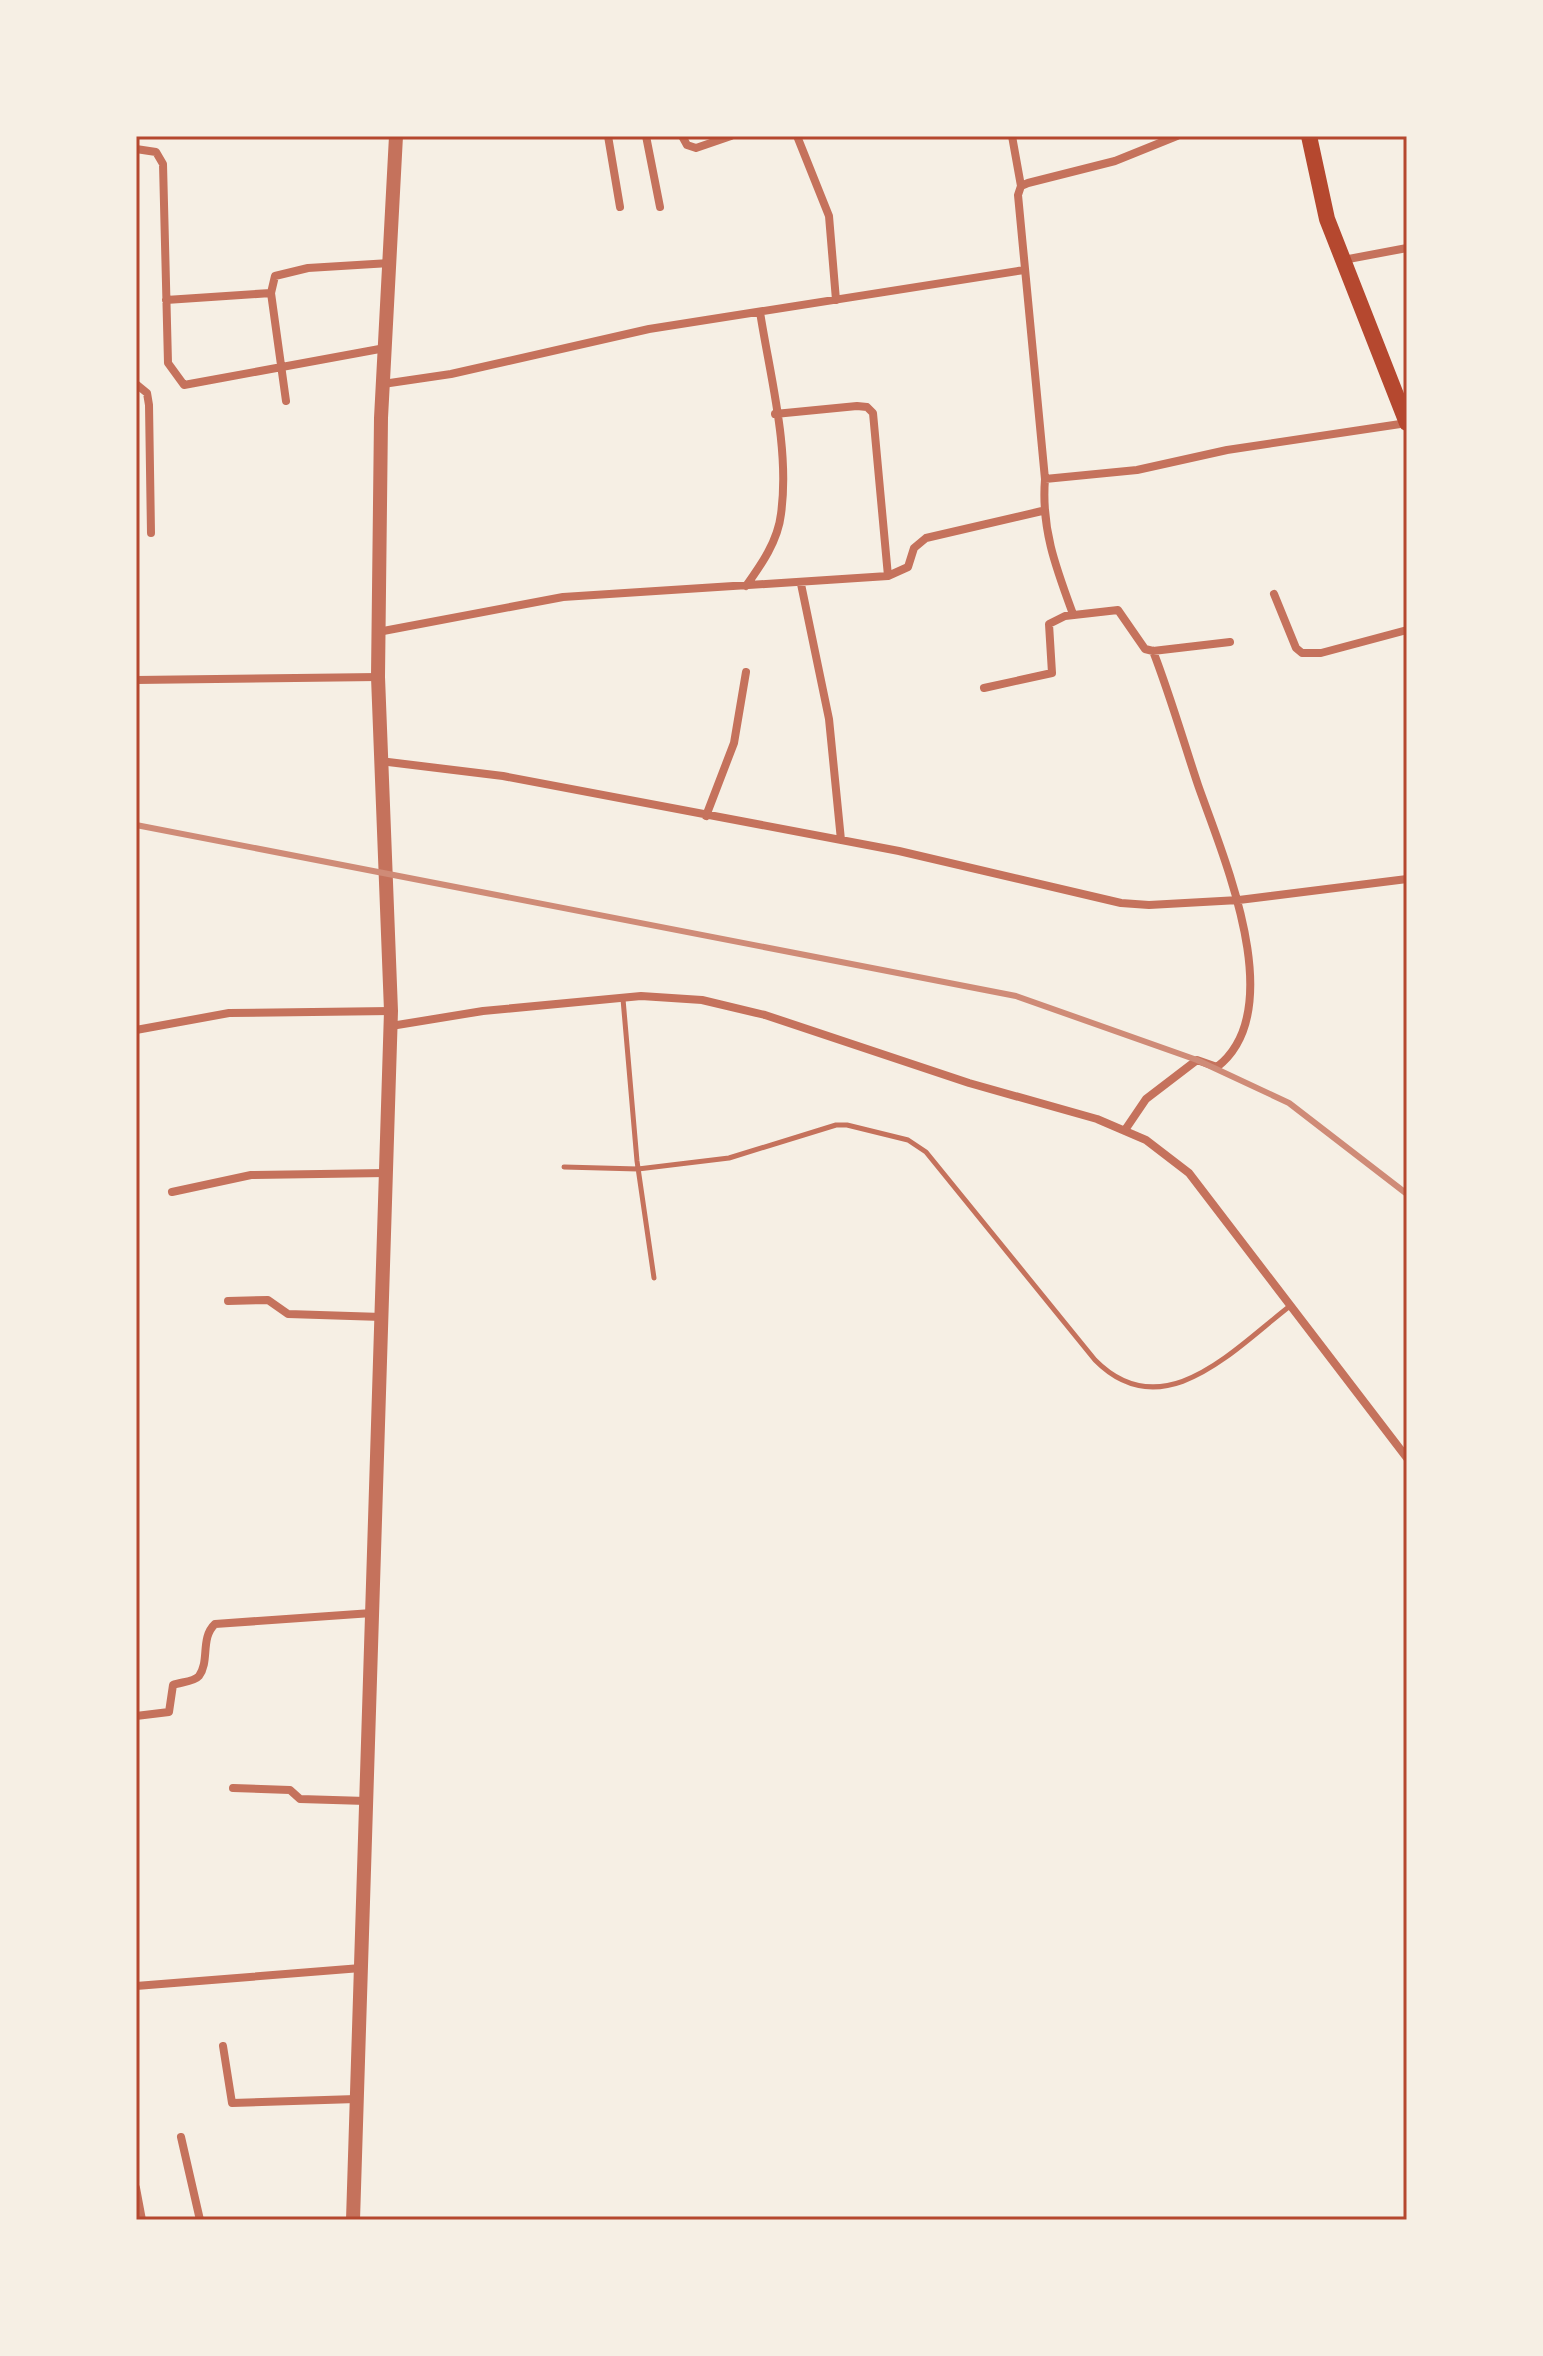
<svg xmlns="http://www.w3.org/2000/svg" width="1543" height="2356" viewBox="0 0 1543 2356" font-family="Cabin,sans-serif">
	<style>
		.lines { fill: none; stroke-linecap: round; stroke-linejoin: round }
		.service { stroke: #c5725c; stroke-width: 5 }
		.minor { stroke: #c5725c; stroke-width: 8 }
		.tertiary { stroke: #c5725c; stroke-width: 14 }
		.primary { stroke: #b5482f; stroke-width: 16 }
		.rail { stroke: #cf8b77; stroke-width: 6 }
		.neatline { fill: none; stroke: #b5482f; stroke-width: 3 }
	</style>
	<rect width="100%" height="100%" fill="#f6efe4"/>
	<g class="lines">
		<path class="service" d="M623,999L637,1161L654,1278
			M564,1167L638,1169L729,1158L836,1125H847L908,1140L926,1152L1095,1360C1163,1429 1234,1349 1290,1306"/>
		<path class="minor" d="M608,136L620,207
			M646,136L660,207
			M682,136L687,145L696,148L731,136
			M797,136L829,216L836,300
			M1012,136L1021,186
			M136,149L156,152L163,164L168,363L184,385L385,348
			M1343,260L1407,248
			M166,300L271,293
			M136,384L147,393L149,405L151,533
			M383,384L451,374L649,329L1024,270
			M286,401L271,293L275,276L308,268L390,263
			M775,414L857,406L867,407L873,413L888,576
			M1045,479L1137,470L1227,450L1407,423
			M801,584L829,719L841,840
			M746,586C761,565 778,541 781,514C790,449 770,376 760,312
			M1274,594L1296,648L1302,653H1321L1407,630
			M1073,614C1056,568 1041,529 1045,479L1018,195L1021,186L1028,183L1115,161L1177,136
			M378,632L563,597L888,576L908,567L914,548L926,538L1042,511
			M136,680L378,677
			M984,688L1052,673L1049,624L1065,616L1118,610L1145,649L1153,651L1230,642
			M380,761L503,776L899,851L1121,903L1149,905L1239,900L1407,879
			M706,816L734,743L746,672
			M391,1026L483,1011L641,996L702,1000L765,1015L969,1083L1097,1119L1146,1140L1189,1173L1407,1458
			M136,1030L229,1013L391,1011
			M1125,1130L1146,1099L1197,1060L1217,1067C1291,1010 1222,854 1198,785C1183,740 1170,695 1153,651
			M172,1192L251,1175L386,1173
			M228,1301L268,1300L288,1314L382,1317
			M136,1716L169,1712L173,1685C180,1682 194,1682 199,1676C210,1661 200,1638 215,1624L372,1613
			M233,1788L290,1790L300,1799L366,1801
			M136,1986L361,1968
			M223,2046L232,2103L356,2099
			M181,2137L200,2220
			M136,2188L142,2220"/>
		<path class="tertiary" d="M353,2220L391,1011L378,677L381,418L396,136"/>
		<path class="primary" d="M1309,136L1327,219L1407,423"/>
		<path class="rail" d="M136,825L1016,996L1197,1060L1289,1103L1407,1194"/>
	</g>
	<rect width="1543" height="2356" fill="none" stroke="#f6efe4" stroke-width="276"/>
	<rect x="138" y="138" width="1267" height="2080" class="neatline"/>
</svg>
